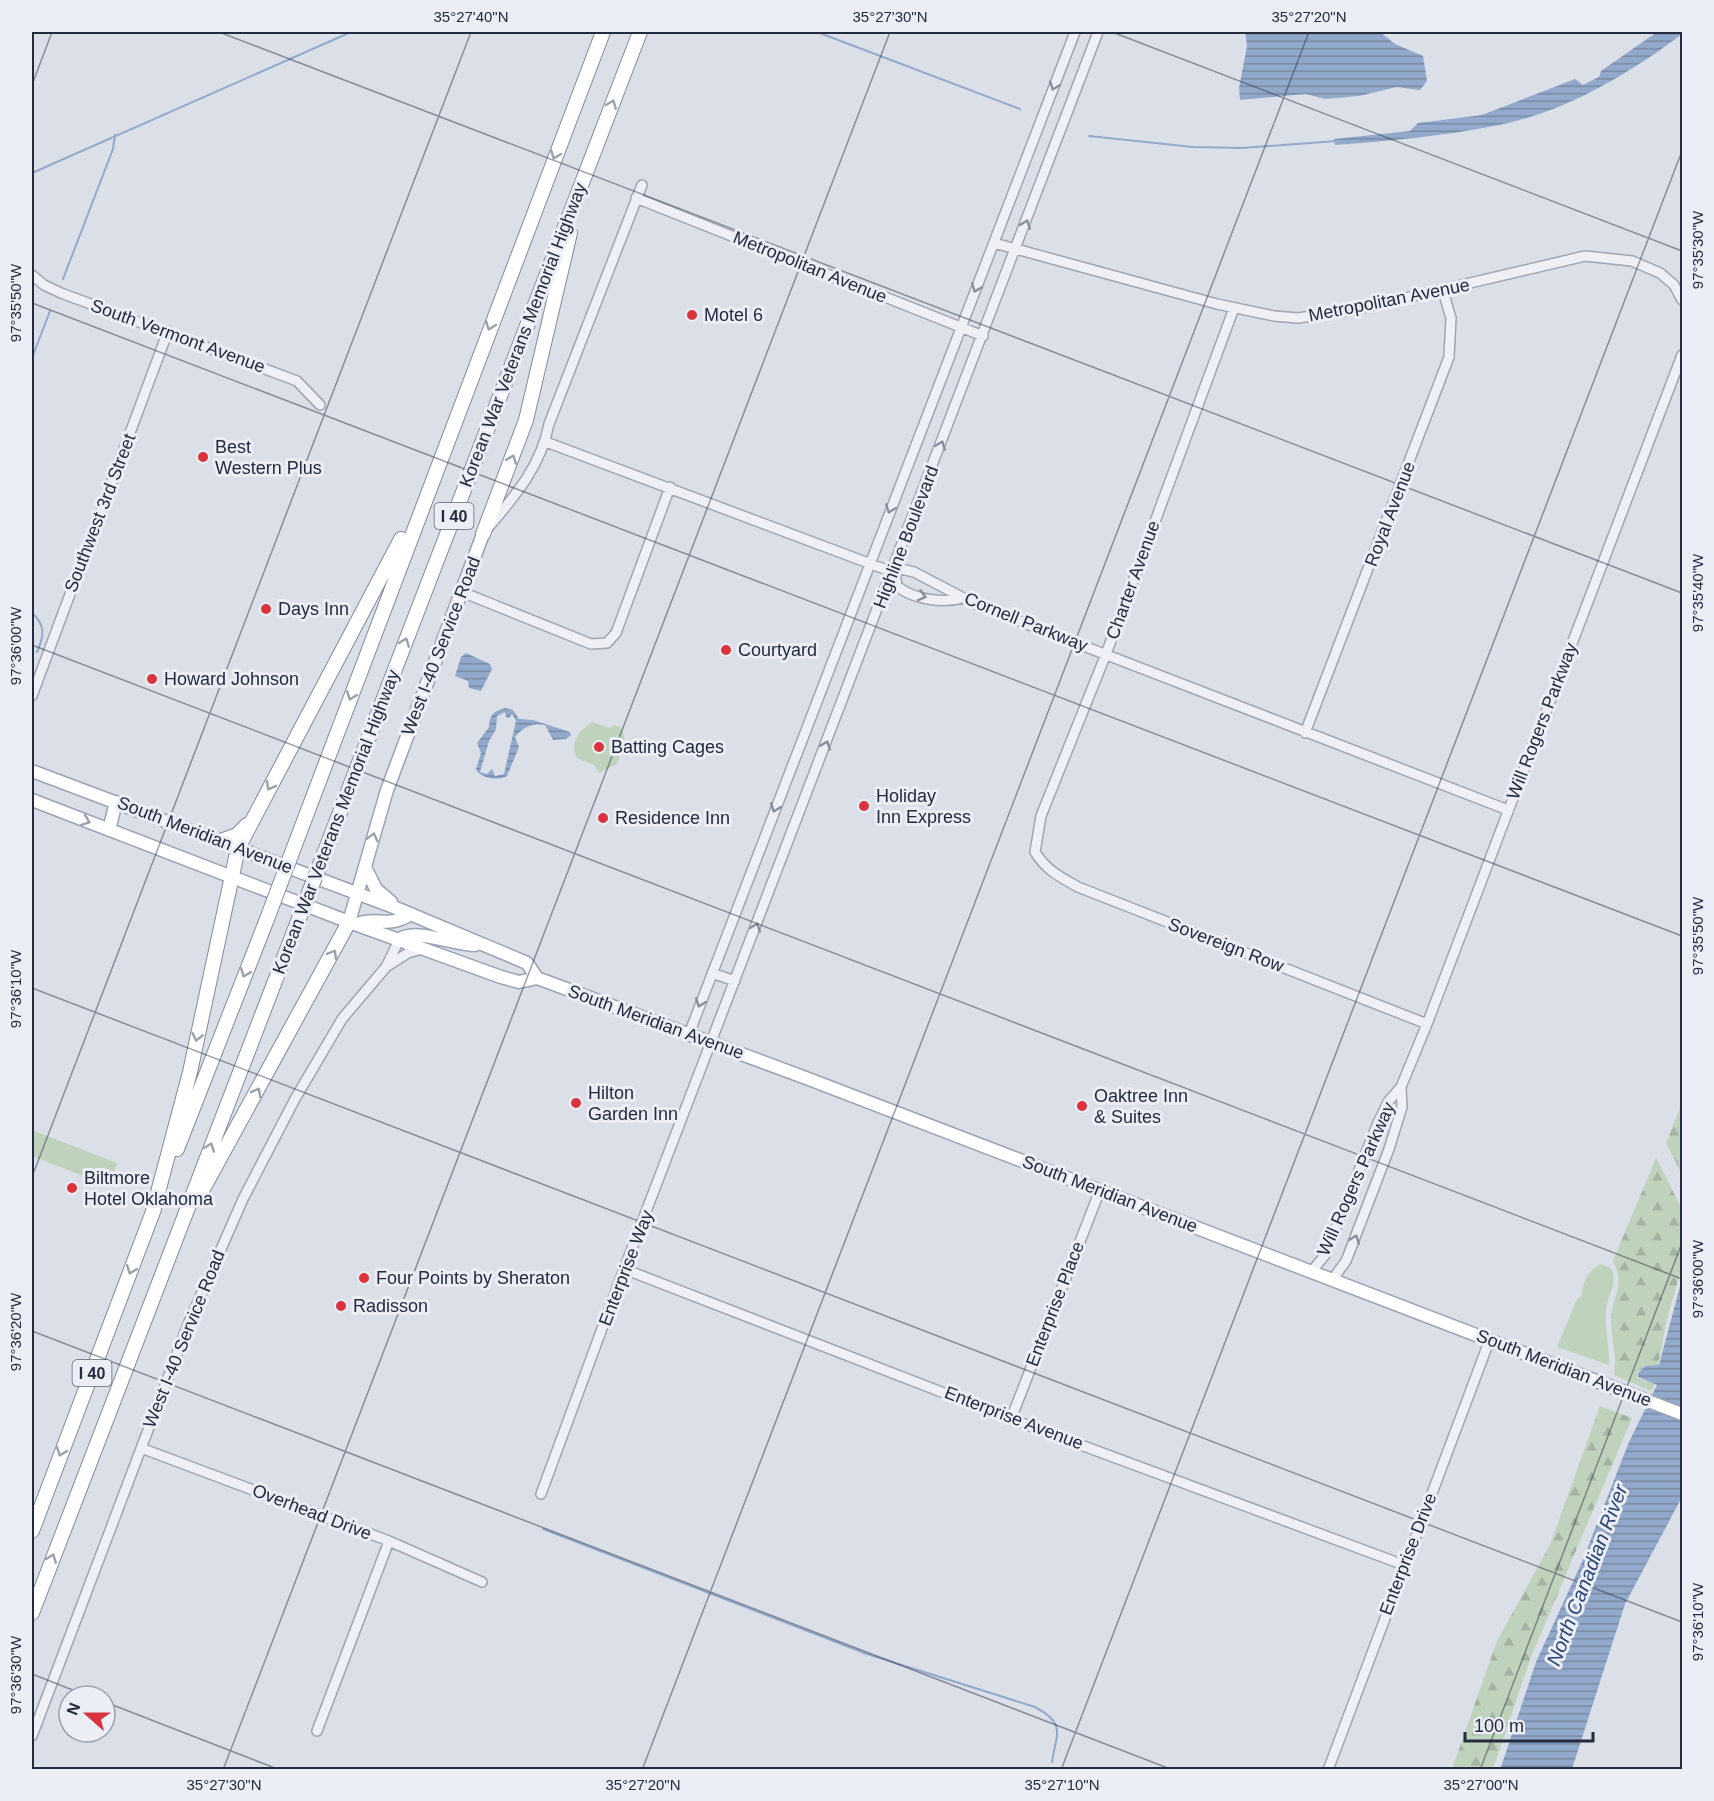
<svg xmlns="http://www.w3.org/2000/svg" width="1714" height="1801" viewBox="0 0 1714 1801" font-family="Arial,sans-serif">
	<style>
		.green { fill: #bfd2bc }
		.forest { fill: url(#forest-firs) }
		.water { fill: url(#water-rules); fill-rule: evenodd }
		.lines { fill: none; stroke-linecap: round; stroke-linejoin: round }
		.stream { stroke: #92a9cb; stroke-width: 2 }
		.minor-casing { stroke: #a0a5b1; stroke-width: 12 }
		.major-casing { stroke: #9aa2b4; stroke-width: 15 }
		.highway-casing { stroke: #828a9f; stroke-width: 16 }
		.minor { stroke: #eef0f5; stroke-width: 9 }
		.major { stroke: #fff; stroke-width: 12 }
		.highway { stroke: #fff; stroke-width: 14 }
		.highway-bridge-casing { stroke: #828a9f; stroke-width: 16; stroke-linecap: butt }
		.highway-bridge { stroke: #fff; stroke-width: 14 }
		.oneway { stroke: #898e9a }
		.oneway2 { stroke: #9ca0a9 }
		.ticks { fill: none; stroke: #242b3f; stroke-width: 1.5; stroke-opacity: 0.45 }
		.poi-dot { fill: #da333d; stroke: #ebeef5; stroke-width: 2 }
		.labels { text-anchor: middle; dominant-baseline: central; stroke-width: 6; stroke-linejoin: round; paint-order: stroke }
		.shield { fill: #ebeef5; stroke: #606676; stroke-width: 1.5 }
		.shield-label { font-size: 16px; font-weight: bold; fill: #242b3f }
		.street-label { font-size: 18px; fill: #242b3f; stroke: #ebeef5 }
		.poi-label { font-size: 18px; fill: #242b3f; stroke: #ebeef5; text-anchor: start }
		.water-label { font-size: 20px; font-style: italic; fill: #2b4676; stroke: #ebeef5 }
		.neatline { fill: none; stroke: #242b3f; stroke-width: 2 }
		.ticks-label { font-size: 15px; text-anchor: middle; fill: #242b3f }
	</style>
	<defs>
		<pattern id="forest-firs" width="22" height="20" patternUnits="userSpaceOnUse" patternTransform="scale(1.5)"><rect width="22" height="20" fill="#bfd2bc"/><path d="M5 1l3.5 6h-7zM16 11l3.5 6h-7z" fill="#a4b4a3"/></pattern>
		<pattern id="water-rules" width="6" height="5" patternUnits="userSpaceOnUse" patternTransform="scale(1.5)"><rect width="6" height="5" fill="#92a9cb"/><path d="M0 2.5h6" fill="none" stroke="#778aa6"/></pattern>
	</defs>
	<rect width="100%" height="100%" fill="#dbdfe7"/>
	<path class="green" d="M592,722L609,728L615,725L622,728L625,742L617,764L599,773L594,765L577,758C569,744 579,730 592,722Z
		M32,1130L117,1163L109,1186L32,1156Z
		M1601,1264L1611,1268C1618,1282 1610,1290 1607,1304C1603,1324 1610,1345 1609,1365L1557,1347L1577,1299L1582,1295C1582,1282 1589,1269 1601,1264Z"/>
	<path class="forest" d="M1682,1103V1174L1666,1143Z
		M1656,1158L1682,1209V1267L1667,1319L1658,1365L1645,1366L1637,1372V1378L1655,1384L1651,1391L1614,1375C1617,1353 1611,1340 1611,1319C1612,1294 1626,1289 1613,1261Z
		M1600,1406L1632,1418L1531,1657L1493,1769H1452L1497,1641L1550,1545Z"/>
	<path class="water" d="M1245,32H1380L1395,44L1423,56L1427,81L1420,90L1397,87L1359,96L1325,99L1306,94L1240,100L1239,88L1247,46Z
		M1657,32H1682V34C1629,74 1565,112 1499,125C1445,136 1389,141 1335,145L1334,139L1410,131L1418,123L1482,115L1575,79L1583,85L1599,77L1601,71Z
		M466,653L490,664L492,669L481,691L469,688L468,681L455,676L461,657Z
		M505,708L513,710L519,719L533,720L570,732L571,735L566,739L553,740L545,725C533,722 523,727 515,737L519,747L507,776C498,781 481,779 476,769L481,753L477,743L489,727C490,714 493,712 505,708ZM505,712L506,717L509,718L512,714L516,721L504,774L495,776L492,769L487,774L480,772L489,741L496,729L497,716Z
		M1682,1279V1497L1625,1604L1572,1769L1500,1770L1536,1662L1582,1562L1629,1442L1657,1385L1638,1377V1373L1645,1366L1659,1365Z"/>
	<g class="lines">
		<path class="stream" d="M817,32L1020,109
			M1089,136L1193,147L1242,148L1337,141
			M32,173L351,32
			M63,279L113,149L115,135
			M32,358L50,311
			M32,613C46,625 44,636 37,652
			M32,666L33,662
			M543,1529L867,1654L1035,1707C1067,1724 1056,1734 1052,1762"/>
		<g class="minor-casing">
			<path id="minor" d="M636,198L983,336
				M994,243L1217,304L1274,316L1298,318L1359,309L1585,256L1632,261L1660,273L1674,285L1682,300
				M32,275L44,285L61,293L297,381L320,405
				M1234,308L1106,654L1041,816L1035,852C1046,870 1060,877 1078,887L1427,1024
				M546,442L895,573
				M488,528C515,496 541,466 549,424L642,185
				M895,573L901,569L914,572L975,604L1508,810
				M895,573L897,586C912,599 943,604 962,598
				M462,592L591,644L607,643L616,633L670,487
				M32,696L168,331
				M1305,733L1449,357L1451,318L1443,291
				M386,967L399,940
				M712,973L735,981
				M689,1034L1075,32
				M624,1269L1011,1419L1404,1565
				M1311,1272L1325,1255L1377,1125L1388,1102L1401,1087L1427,1024L1682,355
				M1332,1280L1346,1261L1389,1149L1402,1107L1401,1087
				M1011,1419L1100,1190
				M141,1448L389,1541L482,1582
				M541,1494L624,1269L1098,32
				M317,1731L389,1541
				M32,1736L189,1322L243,1199L295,1099L342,1019L386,967L408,953L422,949
				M1328,1770L1490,1339"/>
		</g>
		<g class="major-casing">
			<path id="major" d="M32,771L396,908L527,963L537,978
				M32,800L349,922L501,977L519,982L537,978L806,1078L1682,1414
				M109,830L116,802
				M366,869L376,889L391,902
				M349,922L387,790L483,534
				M357,924C380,916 386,929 411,914
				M399,940C413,927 454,945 475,945"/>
		</g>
		<g class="highway-casing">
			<path id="highway" d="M483,534L526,420L570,233
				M220,841L237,835L247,825
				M296,842L603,32
				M324,854L640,32
				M177,1149L267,919
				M197,1200L349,922
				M152,1215L190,1072L238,848L401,539
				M32,1531L154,1209
				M32,1613L295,929"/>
		</g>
		<use href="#minor" class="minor"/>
		<use href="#major" class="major"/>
		<use href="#highway" class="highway"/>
		<g class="highway-bridge-casing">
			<path id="highway-bridge" d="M267,919L296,842
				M295,929L324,854"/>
		</g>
		<use href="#highway-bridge" class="highway-bridge"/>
	</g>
	<defs><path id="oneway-chevron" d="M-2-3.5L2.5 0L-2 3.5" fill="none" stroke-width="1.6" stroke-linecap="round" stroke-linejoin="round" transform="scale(1.5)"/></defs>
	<g class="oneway">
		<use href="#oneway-chevron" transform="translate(1054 86) rotate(111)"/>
		<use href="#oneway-chevron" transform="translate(1026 224) rotate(-69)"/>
		<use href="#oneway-chevron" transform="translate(976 288) rotate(112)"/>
		<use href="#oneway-chevron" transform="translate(941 445) rotate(-69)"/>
		<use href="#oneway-chevron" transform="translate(890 509) rotate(111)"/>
		<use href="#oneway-chevron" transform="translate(922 596) rotate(14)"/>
		<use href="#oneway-chevron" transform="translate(826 745) rotate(-69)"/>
		<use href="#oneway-chevron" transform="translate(775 808) rotate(111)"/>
		<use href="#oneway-chevron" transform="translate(756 927) rotate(-69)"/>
		<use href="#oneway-chevron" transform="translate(700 1003) rotate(111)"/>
		<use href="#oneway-chevron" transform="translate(1355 1239) rotate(-69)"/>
	</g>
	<g class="oneway2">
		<use href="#oneway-chevron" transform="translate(612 104) rotate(-69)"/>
		<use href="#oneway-chevron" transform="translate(555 155) rotate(111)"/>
		<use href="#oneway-chevron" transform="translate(490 326) rotate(111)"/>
		<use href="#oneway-chevron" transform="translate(512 459) rotate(-69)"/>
		<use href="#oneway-chevron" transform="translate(405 642) rotate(-69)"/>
		<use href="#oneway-chevron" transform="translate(351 696) rotate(111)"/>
		<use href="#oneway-chevron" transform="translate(270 786) rotate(119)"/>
		<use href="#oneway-chevron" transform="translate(86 821) rotate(21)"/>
		<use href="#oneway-chevron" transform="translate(373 837) rotate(-76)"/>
		<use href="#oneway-chevron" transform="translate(333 954) rotate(-60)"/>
		<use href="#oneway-chevron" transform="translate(245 973) rotate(111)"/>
		<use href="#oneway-chevron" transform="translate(197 1037) rotate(102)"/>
		<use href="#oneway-chevron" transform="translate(257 1092) rotate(-62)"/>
		<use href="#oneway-chevron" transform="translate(210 1147) rotate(-69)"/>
		<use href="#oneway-chevron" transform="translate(131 1270) rotate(111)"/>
		<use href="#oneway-chevron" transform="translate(61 1452) rotate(111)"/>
		<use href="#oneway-chevron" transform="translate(52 1558) rotate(-69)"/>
	</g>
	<path class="ticks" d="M219,32L1682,593M1112,32L1682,251M32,85L52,32M32,303L1682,936M32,645L1682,1279M32,988L1682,1622M32,1177L471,32M32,1331L1173,1770M32,1674L88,1696M105,1702L280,1770M223,1770L890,32M642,1770L1309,32M1061,1770L1682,151M1480,1770L1682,1243"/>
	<g class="poi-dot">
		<circle cx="692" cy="315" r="6"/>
		<circle cx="203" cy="457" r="6"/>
		<circle cx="266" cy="609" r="6"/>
		<circle cx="726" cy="650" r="6"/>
		<circle cx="152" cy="679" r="6"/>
		<circle cx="599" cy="747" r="6"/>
		<circle cx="864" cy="806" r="6"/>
		<circle cx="603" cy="818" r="6"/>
		<circle cx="576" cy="1103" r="6"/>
		<circle cx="1082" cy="1106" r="6"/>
		<circle cx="72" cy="1188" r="6"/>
		<circle cx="364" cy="1278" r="6"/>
		<circle cx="341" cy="1306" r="6"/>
	</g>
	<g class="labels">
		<g class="shield">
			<rect x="434.5" y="503" width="39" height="26" rx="4.5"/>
			<rect x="72.5" y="1360" width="39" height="26" rx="4.5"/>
		</g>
		<g class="shield-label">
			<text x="454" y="516">I 40</text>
			<text x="92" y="1373">I 40</text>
		</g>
		<g class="street-label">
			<text transform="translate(810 267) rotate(22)">Metropolitan Avenue</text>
			<text transform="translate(1389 300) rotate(-11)">Metropolitan Avenue</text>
			<text transform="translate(523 335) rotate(-69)">Korean War Veterans Memorial Highway</text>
			<text transform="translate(178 336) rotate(20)">South Vermont Avenue</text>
			<text transform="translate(100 513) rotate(-69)">Southwest 3rd Street</text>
			<text transform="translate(1390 514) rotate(-69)">Royal Avenue</text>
			<text transform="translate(906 537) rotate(-69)">Highline Boulevard</text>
			<text transform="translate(1133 580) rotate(-70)">Charter Avenue</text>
			<text transform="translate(1026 622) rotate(22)">Cornell Parkway</text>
			<text transform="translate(441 646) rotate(-69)">West I-40 Service Road</text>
			<text transform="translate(1542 721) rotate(-69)">Will Rogers Parkway</text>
			<text transform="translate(336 822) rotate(-69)">Korean War Veterans Memorial Highway</text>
			<text transform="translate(205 835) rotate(21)">South Meridian Avenue</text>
			<text transform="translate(1226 945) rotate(21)">Sovereign Row</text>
			<text transform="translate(656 1022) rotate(20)">South Meridian Avenue</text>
			<text transform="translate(1356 1179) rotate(-66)">Will Rogers Parkway</text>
			<text transform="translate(1110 1194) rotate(21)">South Meridian Avenue</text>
			<text transform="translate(626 1268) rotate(-69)">Enterprise Way</text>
			<text transform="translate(1055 1304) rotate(-69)">Enterprise Place</text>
			<text transform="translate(184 1339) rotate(-68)">West I-40 Service Road</text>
			<text transform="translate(1564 1368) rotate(21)">South Meridian Avenue</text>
			<text transform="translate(1014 1418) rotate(21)">Enterprise Avenue</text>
			<text transform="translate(312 1512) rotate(21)">Overhead Drive</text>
			<text transform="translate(1408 1554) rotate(-69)">Enterprise Drive</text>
		</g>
		<g class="poi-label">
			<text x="704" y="315">Motel 6</text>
			<text x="215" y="447">Best<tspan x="215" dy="21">Western Plus</tspan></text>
			<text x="278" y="609">Days Inn</text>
			<text x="738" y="650">Courtyard</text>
			<text x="164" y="679">Howard Johnson</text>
			<text x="611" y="747">Batting Cages</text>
			<text x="876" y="796">Holiday<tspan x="876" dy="21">Inn Express</tspan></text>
			<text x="615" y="818">Residence Inn</text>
			<text x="588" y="1093">Hilton<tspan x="588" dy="21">Garden Inn</tspan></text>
			<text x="1094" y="1096">Oaktree Inn<tspan x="1094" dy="21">&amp; Suites</tspan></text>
			<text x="84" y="1178">Biltmore<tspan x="84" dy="21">Hotel Oklahoma</tspan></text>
			<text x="376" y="1278">Four Points by Sheraton</text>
			<text x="353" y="1306">Radisson</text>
		</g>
		<g class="water-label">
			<text transform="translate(1587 1575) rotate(-69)">North Canadian River</text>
		</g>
	</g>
	<rect width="1714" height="1801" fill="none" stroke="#ebeef5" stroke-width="66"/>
	<g transform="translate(87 1714) rotate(291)"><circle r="28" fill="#ebeef5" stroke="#9ba0ac" stroke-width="1.5"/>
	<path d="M0-4.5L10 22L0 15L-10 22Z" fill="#da333d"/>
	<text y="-9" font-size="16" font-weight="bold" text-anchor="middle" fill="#242b3f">N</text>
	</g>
	<path d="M1465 1732v9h128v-9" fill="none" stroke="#242b3f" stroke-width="3"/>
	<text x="1474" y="1732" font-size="18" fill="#242b3f" stroke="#ebeef5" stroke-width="4.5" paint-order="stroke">100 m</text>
	<rect x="33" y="33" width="1648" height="1735" class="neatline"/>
	<g class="ticks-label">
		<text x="471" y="22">35°27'40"N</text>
		<text x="890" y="22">35°27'30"N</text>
		<text x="1309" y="22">35°27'20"N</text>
		<text transform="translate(1698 250) rotate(-90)" y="5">97°35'30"W</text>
		<text transform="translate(16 303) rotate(-90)" y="5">97°35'50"W</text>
		<text transform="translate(1698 593) rotate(-90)" y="5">97°35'40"W</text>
		<text transform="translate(16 646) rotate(-90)" y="5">97°36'00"W</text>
		<text transform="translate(1698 936) rotate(-90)" y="5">97°35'50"W</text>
		<text transform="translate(16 989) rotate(-90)" y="5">97°36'10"W</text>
		<text transform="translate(1698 1279) rotate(-90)" y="5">97°36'00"W</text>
		<text transform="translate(16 1332) rotate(-90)" y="5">97°36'20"W</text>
		<text transform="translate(1698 1622) rotate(-90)" y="5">97°36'10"W</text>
		<text transform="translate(16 1675) rotate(-90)" y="5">97°36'30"W</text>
		<text x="224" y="1790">35°27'30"N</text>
		<text x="643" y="1790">35°27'20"N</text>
		<text x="1062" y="1790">35°27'10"N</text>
		<text x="1481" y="1790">35°27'00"N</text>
	</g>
</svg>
